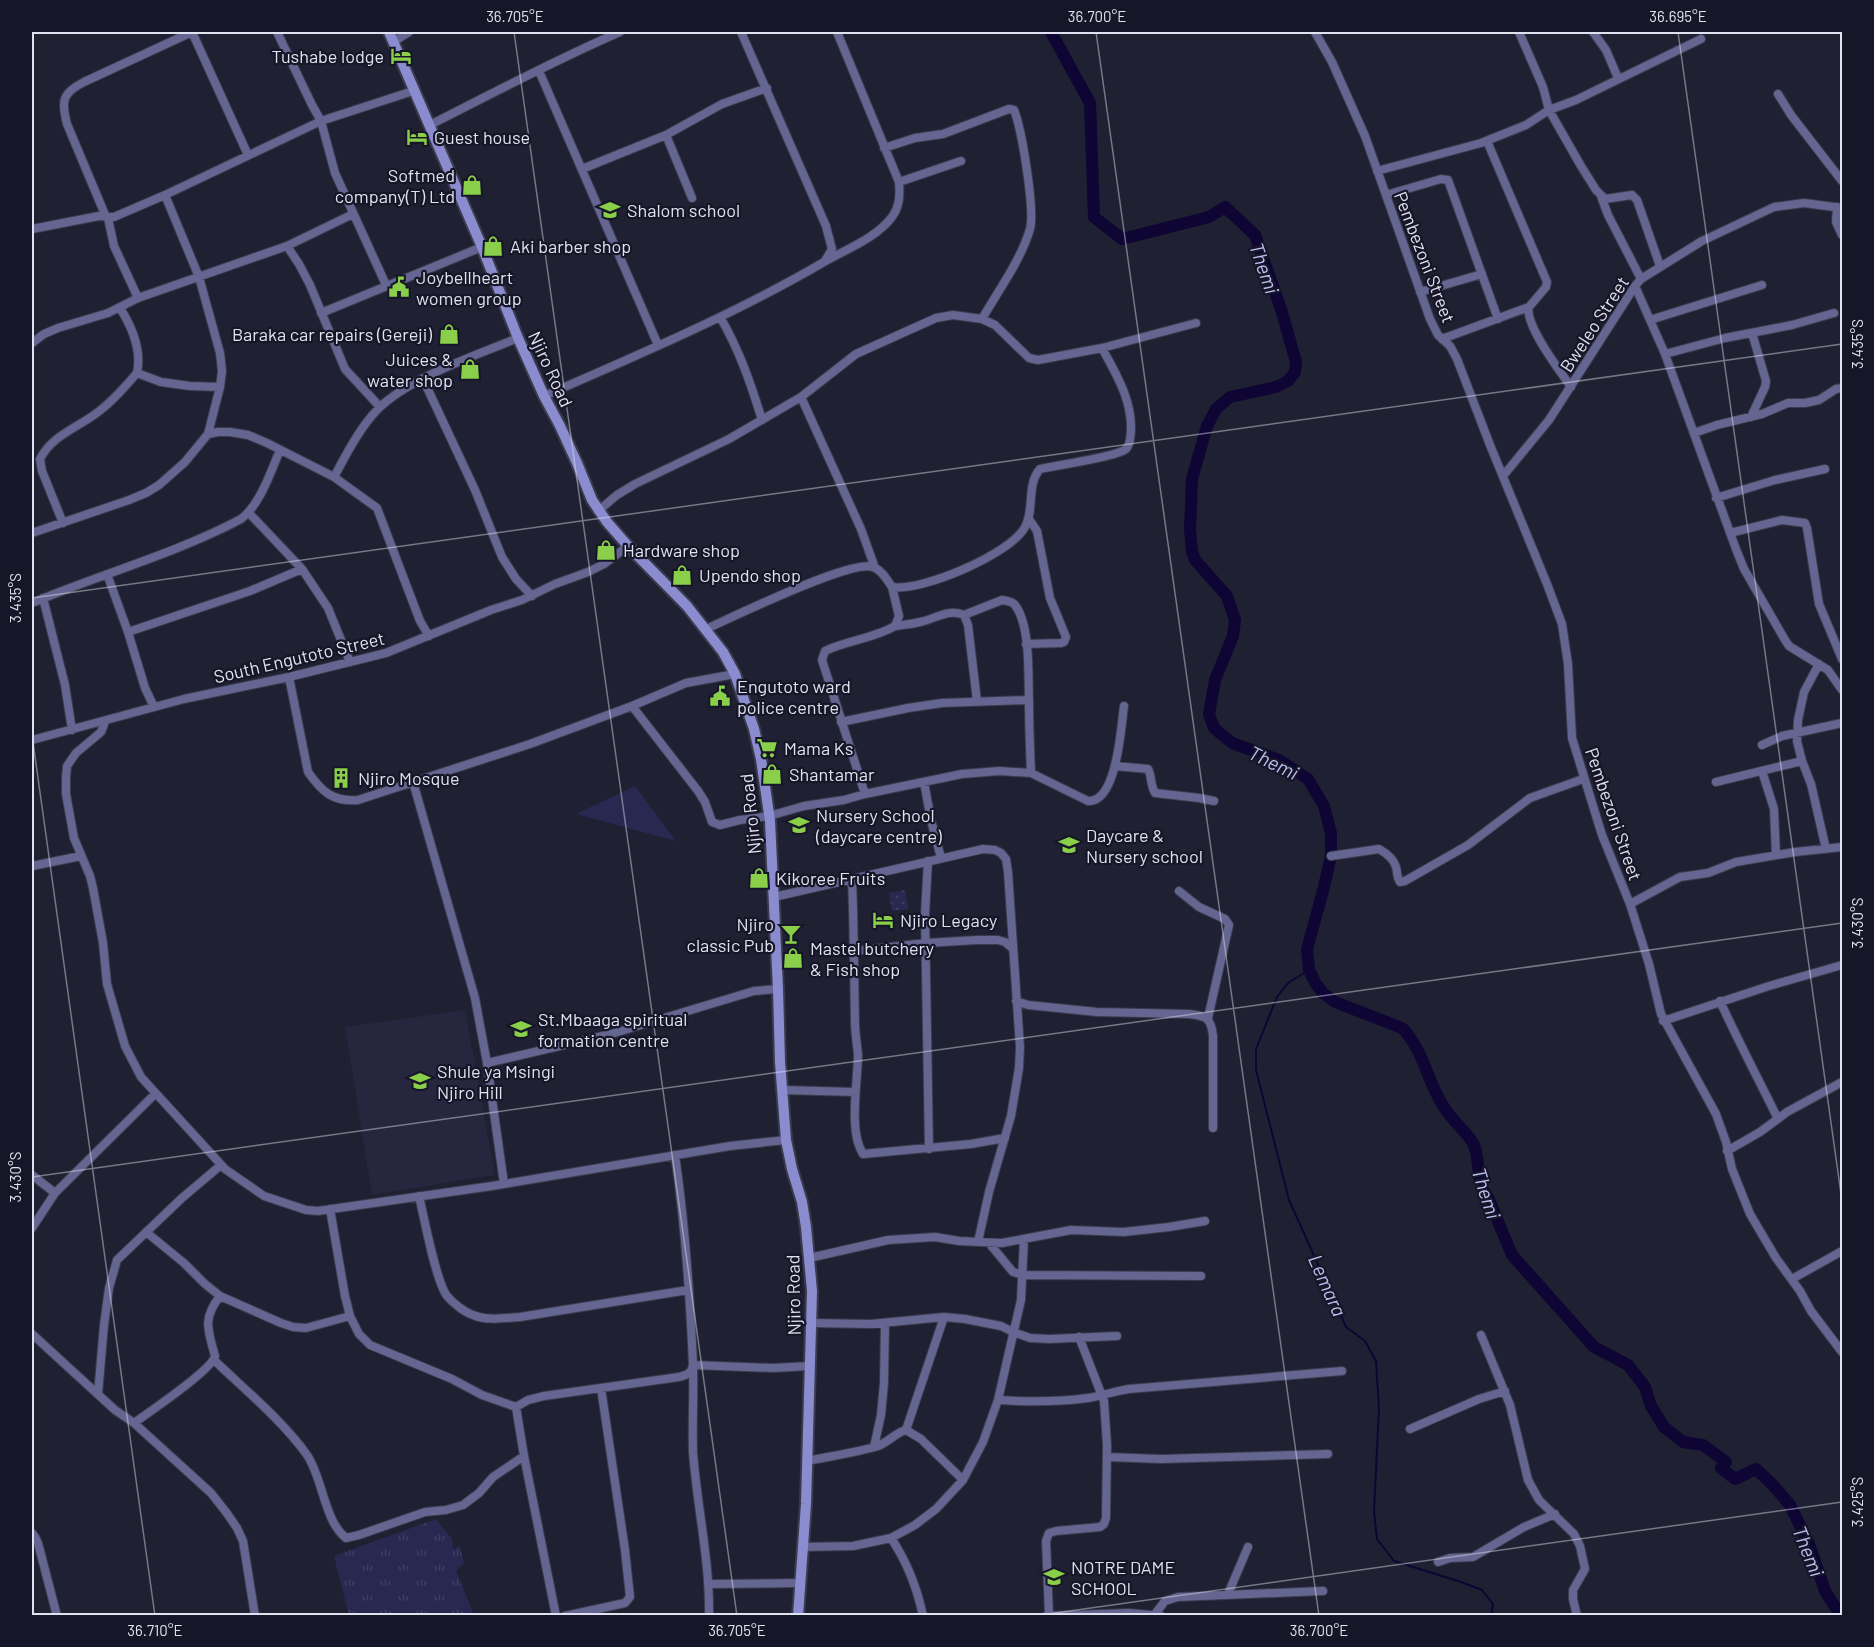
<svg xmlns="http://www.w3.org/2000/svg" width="1874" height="1647" viewBox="0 0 1874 1647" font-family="Barlow,sans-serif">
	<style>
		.built { fill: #26263f }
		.grass { fill: url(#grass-tufts) }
		.park { fill: #292851 }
		.garden { fill: url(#garden-dots) }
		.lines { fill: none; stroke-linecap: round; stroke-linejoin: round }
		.stream { stroke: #0e0534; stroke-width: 2 }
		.river { stroke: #0e0534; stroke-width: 12 }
		.street-casing { stroke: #3a3b4c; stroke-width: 10 }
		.secondary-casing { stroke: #3a3b4c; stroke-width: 14 }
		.street { stroke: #646590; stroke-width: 8 }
		.secondary { stroke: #8b8ccf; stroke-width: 10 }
		.ticks { fill: none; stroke: #e1e2ef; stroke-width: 1.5; stroke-opacity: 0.45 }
		.labels { text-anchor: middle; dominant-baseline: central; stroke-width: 4.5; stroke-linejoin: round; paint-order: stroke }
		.poi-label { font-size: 18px; fill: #e1e2ef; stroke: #161628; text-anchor: start }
		.street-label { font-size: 18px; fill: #e1e2ef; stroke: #161628 }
		.water-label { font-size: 20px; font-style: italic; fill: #bdbff1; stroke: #161628 }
		.neatline { fill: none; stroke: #e1e2ef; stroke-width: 2 }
		.ticks-label { font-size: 15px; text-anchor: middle; fill: #e1e2ef }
	</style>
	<defs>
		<pattern id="grass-tufts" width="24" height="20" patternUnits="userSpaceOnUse" patternTransform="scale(1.5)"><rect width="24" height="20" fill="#292851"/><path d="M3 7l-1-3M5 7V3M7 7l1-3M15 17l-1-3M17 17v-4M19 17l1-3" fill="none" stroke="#3e3d62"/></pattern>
		<pattern id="garden-dots" width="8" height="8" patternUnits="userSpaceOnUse" patternTransform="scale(1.5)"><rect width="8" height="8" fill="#292851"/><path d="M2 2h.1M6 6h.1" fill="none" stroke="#3e3d62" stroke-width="1.8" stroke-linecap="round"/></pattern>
	</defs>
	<rect width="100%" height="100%" fill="#1f2032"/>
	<path class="built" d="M465,1010L495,1175L372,1195L345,1027Z"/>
	<path class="grass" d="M436,1519L452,1539L453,1549L460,1546L464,1563L456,1571L474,1615H349L334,1556Z"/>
	<path class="park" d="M635,786L676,841L576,814Z"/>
	<path class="garden" d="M905,890L908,909L892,911L889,893Z"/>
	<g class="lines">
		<path class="stream" d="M1309,970L1288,983L1277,997L1256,1049V1070L1289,1200L1346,1327L1365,1341L1376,1361L1379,1409L1374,1511L1377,1539L1394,1561L1461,1582L1482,1590L1493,1604L1491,1616"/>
		<path class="river" d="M1051,32L1090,103L1094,217L1122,239L1209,217L1225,207L1255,235L1281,309L1296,362L1295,372L1288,381L1276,387L1230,397L1216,409L1207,426L1192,479L1190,529L1192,552L1195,560L1227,596L1235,620L1233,636L1215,680L1209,714L1214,728L1232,743L1279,760L1308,779L1324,806L1331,833V856L1323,891L1307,949L1309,970L1316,984L1323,993L1335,1002L1402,1028C1425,1051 1428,1087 1448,1113C1456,1124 1468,1133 1474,1145C1481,1163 1475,1183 1488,1197L1512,1255L1594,1347L1628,1365L1645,1387L1651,1406L1664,1427L1683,1442L1703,1445L1726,1462L1721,1468L1735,1479L1756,1469L1772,1484L1790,1505L1809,1544L1825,1591L1841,1616"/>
		<g class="street-casing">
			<path id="street" d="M192,32L248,155
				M277,32L312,105L321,121L335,173L386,285
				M741,32L826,226L832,249L825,261
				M1315,32L1332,62L1365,136L1430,319L1438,335L1450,346L1457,359L1490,445L1547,584L1562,624L1568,664L1572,738L1602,835L1630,904L1649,964L1661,1014L1716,1114L1726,1142L1732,1169L1750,1214L1776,1258L1800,1291L1811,1311L1842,1352
				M1519,32L1543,87L1549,110L1581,166L1596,190L1605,199L1632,195L1637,200L1660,266
				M1593,32L1606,50L1618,78
				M393,42L409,32
				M539,71L658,345
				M1778,94L1791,115L1842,181
				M430,125C493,93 555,60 620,32
				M666,135L692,198
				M1487,141L1547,282L1546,287L1529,307C1524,324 1560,371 1571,387
				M884,148L915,138L943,134L1009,109L1014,110C1022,130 1035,210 1030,229C1021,260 998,291 982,319
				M582,169L666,135L722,104L767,88
				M1377,171L1481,143L1526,125L1549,110L1576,100L1701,39
				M899,182L961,161
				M165,195L199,277L220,353L222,371L220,387L208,434
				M1386,195L1441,179L1448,180L1498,319
				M1601,196L1608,215L1641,279
				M1837,207L1836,222L1842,235
				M106,217L67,124C61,101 62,93 84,82L192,32
				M108,218L114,246L138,298
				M32,229L99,216L114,217L165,195L321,121L413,91
				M287,246L299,264L310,285L345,369L380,407
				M1635,286L1665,354L1736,549L1744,569L1785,640L1789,646L1828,670L1842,690
				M1420,292L1482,274
				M321,313L482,247
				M720,317C739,349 751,384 762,420
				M1650,320L1762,285
				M1442,339L1529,307
				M32,343L44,334L58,328L108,313L138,298L287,246L353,214
				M1665,354L1725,338L1792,325L1834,313
				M137,373L161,382L190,386L220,387
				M423,379L475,490L502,557L516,579L532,596
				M544,396C638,355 735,314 824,262C847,249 876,238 892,217C900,206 900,194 899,182L837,32
				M801,397L861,529L875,568
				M1751,417L1765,387L1766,381L1752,333
				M1694,433L1717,425L1762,414L1788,403H1805L1819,400L1836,389L1842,388
				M1503,476L1549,420L1635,286L1641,279L1702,241L1774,207L1804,203L1842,208
				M334,477C347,453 360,427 379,408C411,377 477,355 518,338
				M1716,498L1775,480L1825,469
				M598,511L617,495L635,484L729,439L801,397L856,354L936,318L953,315L982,319L995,325L1029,358L1038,360L1102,348L1196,323
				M249,513L302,569L328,608L350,662
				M63,523L42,471L40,459C51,437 74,429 94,415C110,404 124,388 137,373C142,350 132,327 120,308
				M32,533L129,500L146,493L159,485L185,462L208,434L218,432H230L248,435L267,443L334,477L377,508L420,621L429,636
				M1730,533L1782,520L1805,523L1807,528L1819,604L1842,659
				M107,574L128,632L145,688L154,707
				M43,598L65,685L72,730
				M32,603C101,574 175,554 241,519C260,505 271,471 280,450
				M964,615L1002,600C1007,601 1012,601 1015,605C1031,626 1028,677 1029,702C1029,726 1030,749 1031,773
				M895,626C903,625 912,624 920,622C935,619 949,608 964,615L968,625L977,701
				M706,629C733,617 851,559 873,567C882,570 887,580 892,587C921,592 1011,554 1025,527C1035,509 1026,485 1040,469C1057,465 1116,457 1126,449C1131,444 1130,437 1131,431C1132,400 1117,376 1102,348
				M128,632L250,591L302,569
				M1026,644L1061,643L1064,642L1066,637L1050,598L1037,531L1029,519
				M1819,664L1804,692L1798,720L1797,741L1802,761L1811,784L1826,849
				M289,677L308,772C322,792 333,802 358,800L530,744L632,706L686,683L735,674
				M632,706L698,791L705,802L712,822L720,825L740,820L769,816L804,806L844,800L865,794L962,774L999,771L1031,773L1088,801C1117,803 1121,727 1124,706
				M105,722L101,732L76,753L67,766L66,778V794L74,838L90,876L93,888L103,943L107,984L125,1046L141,1077L225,1169L264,1196L306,1210L318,1211L492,1186L730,1146L786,1140
				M841,722L908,708L942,703L1028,700
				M32,740L184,699L289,677L386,653L491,610L522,600L555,584L588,572L604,564L628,546
				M1762,745L1782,736L1842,723
				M1115,766L1148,769C1152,776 1150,785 1155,793L1199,798L1214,801
				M1762,771L1774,809L1776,855
				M413,782L475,998L487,1063L504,1184
				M924,782L931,820L941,858
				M1716,782L1802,761
				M865,794L822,660L825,651C847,640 873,639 895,626L899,616L892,587
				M1331,856L1379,849C1386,853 1394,859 1396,867C1398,874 1396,876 1400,882L1405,881L1468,845L1530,798L1583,779
				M928,861L925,914L929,1149
				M32,866L81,856
				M852,879C854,927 854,974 855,1022C855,1033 857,1044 858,1054C858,1082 848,1131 863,1154L971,1144L1005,1138
				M1179,891L1199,907L1225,919L1229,925L1208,1018
				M774,897L983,849L995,850L1001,853L1006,859L1008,872L1020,1047L1019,1068L1011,1116L989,1192L978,1242
				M1630,904L1680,877L1708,873L1736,862L1795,852L1842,847
				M855,951L926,943L977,940H998L1005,942L1012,948
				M1016,1001L1028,1005L1097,1012L1189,1014C1207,1016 1211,1018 1213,1036V1128
				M1720,1001C1738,1041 1759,1080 1778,1119
				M1663,1021L1769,986L1842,965
				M487,1063L611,1034L754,991L778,989
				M782,1090L855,1092
				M1727,1151L1760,1132L1787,1112L1842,1082
				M675,1155C685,1224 690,1295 693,1365C694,1394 692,1423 693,1452C697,1507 710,1560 709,1616
				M32,1175L55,1193
				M419,1196C424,1217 436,1282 447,1296C453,1303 464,1312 473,1315C486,1321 506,1318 520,1317L688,1290
				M330,1209L345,1296L350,1316L359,1334L370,1345L452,1379L482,1395L516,1407L524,1456L556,1616
				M32,1228L55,1193L155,1094
				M146,1232L184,1263L205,1284L220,1296L281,1323L293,1327L306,1328L350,1316
				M989,1243L1013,1272L1023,1275L1201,1276
				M809,1258L888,1240L935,1237L959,1241L1002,1243L1071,1230L1124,1232L1169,1227L1205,1221
				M1792,1279L1842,1251
				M811,1323L871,1324L944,1317L965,1319L1001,1326L1013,1332L1030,1338L1049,1339L1117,1336
				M32,1334L115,1410L134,1423L211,1493L226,1512L237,1528L243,1541L255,1616
				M1481,1335L1510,1405L1528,1480L1539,1500L1574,1534L1580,1546L1585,1569L1573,1590V1599L1577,1616
				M214,1360C243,1388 284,1422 307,1455C323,1478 324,1521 346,1538L359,1535L425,1512L446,1510L463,1505L479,1493L493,1477L524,1456
				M98,1394L104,1325L109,1288L117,1260L182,1198L221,1165
				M998,1400C1028,1402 1058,1402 1088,1398C1102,1396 1115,1391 1129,1389L1342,1371
				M516,1407L528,1400L544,1396L679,1377C687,1375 692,1373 693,1365L773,1368L810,1366
				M134,1423C149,1412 212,1370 215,1356C208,1330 202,1319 220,1296
				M1410,1429L1479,1399L1505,1391
				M906,1430L944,1317
				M874,1447L881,1415L884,1383L885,1323
				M1107,1457L1161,1459L1328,1454
				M807,1461C830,1456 855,1453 878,1446C888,1442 897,1432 906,1430L921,1439L963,1480
				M32,1533L35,1537L38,1543L57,1616
				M891,1538C907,1562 917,1587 923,1616
				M802,1547L853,1546L891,1538L915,1525L936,1509L963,1480L983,1442L998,1400L1021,1300L1024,1239
				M1438,1562L1450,1558L1473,1557L1524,1527L1555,1514
				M709,1584L800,1583
				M1228,1594L1248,1547
				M1155,1614L1165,1601L1178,1597L1323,1591
				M1049,1615L1046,1541L1049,1533L1056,1531L1100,1527L1104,1524L1106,1518L1107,1445L1104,1401L1079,1337
				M565,1616L625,1603L630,1597L625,1550L601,1388
				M1046,1616L1129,1613L1161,1616"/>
		</g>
		<g class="secondary-casing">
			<path id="secondary" d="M389,32L482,247L518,338L544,396L560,426L577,463L592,500L607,522L628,546L687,606L723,652L735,674L754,729L761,759L770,821L778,989L780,1062L786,1140L792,1169L802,1202L806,1227L812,1291L806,1504L798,1616"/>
		</g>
		<use href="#street" class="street"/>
		<use href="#secondary" class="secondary"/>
	</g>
	<path class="ticks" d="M514,32L737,1616M1096,32L1319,1616M1678,32L1842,1201M32,598L1842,344M32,735L155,1616M32,1177L1842,923M1034,1616L1842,1502"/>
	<defs>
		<g id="hotel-bare" transform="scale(1.62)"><path d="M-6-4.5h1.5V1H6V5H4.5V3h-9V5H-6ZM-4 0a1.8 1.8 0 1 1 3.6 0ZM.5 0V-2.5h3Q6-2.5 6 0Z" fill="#89cf49" stroke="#161628" stroke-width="2.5" paint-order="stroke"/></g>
		<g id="shop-bare" transform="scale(1.62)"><path d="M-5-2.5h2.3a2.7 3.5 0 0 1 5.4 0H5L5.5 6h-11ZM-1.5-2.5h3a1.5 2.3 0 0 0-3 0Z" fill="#89cf49" stroke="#161628" stroke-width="2.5" paint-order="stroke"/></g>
		<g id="school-bare" transform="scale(1.62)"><path d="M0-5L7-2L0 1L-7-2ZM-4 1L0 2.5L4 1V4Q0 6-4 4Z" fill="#89cf49" stroke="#161628" stroke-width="2.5" paint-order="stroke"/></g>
		<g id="civic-bare" transform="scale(1.62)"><path d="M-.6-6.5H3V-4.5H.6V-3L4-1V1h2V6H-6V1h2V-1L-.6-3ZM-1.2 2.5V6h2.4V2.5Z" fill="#89cf49" stroke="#161628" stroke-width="2.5" paint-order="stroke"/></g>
		<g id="supermarket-bare" transform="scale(1.62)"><path d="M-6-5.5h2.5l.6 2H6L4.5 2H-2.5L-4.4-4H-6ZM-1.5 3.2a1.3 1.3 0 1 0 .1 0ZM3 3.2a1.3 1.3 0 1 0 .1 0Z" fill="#89cf49" stroke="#161628" stroke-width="2.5" paint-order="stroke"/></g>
		<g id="building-bare" transform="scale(1.62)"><path d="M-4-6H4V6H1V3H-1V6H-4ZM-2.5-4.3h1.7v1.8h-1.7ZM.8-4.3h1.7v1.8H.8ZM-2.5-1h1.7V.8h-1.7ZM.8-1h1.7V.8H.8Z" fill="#89cf49" stroke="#161628" stroke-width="2.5" paint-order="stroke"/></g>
		<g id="bar-bare" transform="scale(1.62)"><path d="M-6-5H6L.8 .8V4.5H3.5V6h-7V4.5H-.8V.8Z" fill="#89cf49" stroke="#161628" stroke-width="2.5" paint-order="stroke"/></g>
		<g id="university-bare" transform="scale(1.62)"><path d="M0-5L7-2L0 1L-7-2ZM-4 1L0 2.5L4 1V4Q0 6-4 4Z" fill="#89cf49" stroke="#161628" stroke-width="2.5" paint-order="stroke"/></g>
	</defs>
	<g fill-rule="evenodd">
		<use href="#hotel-bare" x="401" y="56"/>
		<use href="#hotel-bare" x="417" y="137"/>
		<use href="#shop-bare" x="472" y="185"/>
		<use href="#school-bare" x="610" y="210"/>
		<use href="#shop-bare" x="493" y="246"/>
		<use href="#civic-bare" x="399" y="287"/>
		<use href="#shop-bare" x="449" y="334"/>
		<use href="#shop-bare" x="470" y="369"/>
		<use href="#shop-bare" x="606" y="550"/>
		<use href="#shop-bare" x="682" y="575"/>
		<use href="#civic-bare" x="720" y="696"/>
		<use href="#supermarket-bare" x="767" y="748"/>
		<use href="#shop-bare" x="772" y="774"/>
		<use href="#building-bare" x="341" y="778"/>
		<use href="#school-bare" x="799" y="825"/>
		<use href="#school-bare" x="1069" y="845"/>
		<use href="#shop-bare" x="759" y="878"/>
		<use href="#hotel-bare" x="883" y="920"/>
		<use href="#bar-bare" x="791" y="934"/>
		<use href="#shop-bare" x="793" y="958"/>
		<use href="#university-bare" x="521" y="1029"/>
		<use href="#school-bare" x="420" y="1081"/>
		<use href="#school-bare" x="1054" y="1577"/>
	</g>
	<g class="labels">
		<g class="poi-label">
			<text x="384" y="56" text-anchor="end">Tushabe lodge</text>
			<text x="434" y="137">Guest house</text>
			<text x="455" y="175" text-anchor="end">Softmed<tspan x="455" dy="21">company(T) Ltd</tspan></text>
			<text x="627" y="210">Shalom school</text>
			<text x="510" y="246">Aki barber shop</text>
			<text x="416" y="277">Joybellheart<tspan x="416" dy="21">women group</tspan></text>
			<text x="432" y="334" text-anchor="end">Baraka car repairs (Gereji)</text>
			<text x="453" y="359" text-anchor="end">Juices &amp;<tspan x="453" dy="21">water shop</tspan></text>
			<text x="623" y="550">Hardware shop</text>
			<text x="699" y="575">Upendo shop</text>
			<text x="737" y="686">Engutoto ward<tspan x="737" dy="21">police centre</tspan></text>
			<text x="784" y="748">Mama Ks</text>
			<text x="789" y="774">Shantamar</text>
			<text x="358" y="778">Njiro Mosque</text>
			<text x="816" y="815">Nursery School<tspan x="816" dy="21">(daycare centre)</tspan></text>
			<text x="1086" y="835">Daycare &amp;<tspan x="1086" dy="21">Nursery school</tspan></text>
			<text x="776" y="878">Kikoree Fruits</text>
			<text x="900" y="920">Njiro Legacy</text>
			<text x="774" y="924" text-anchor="end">Njiro<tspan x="774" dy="21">classic Pub</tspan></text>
			<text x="810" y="948">Mastel butchery<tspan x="810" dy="21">&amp; Fish shop</tspan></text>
			<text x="538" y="1019">St.Mbaaga spiritual<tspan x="538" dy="21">formation centre</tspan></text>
			<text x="437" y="1071">Shule ya Msingi<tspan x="437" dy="21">Njiro Hill</tspan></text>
			<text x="1071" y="1567">NOTRE DAME<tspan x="1071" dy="21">SCHOOL</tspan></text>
		</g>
		<g class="street-label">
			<text transform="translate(1425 257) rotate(69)">Pembezoni Street</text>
			<text transform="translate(1594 324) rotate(-57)">Bweleo Street</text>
			<text transform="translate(551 369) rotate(65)">Njiro Road</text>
			<text transform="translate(299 657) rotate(-13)">South Engutoto Street</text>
			<text transform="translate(750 814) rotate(-96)">Njiro Road</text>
			<text transform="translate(1614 814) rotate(71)">Pembezoni Street</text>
			<text transform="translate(793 1295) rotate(-91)">Njiro Road</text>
		</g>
		<g class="water-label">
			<text transform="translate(1265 268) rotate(71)">Themi</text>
			<text transform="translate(1274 762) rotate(26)">Themi</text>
			<text transform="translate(1487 1193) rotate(72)">Themi</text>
			<text transform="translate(1328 1285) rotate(66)">Lemara</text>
			<text transform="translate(1809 1551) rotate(68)">Themi</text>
		</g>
	</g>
	<rect width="1874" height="1647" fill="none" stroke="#161628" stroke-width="66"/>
	<rect x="33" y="33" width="1808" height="1581" class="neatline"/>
	<g class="ticks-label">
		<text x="515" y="22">36.705°E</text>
		<text x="1097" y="22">36.700°E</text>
		<text x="1678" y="22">36.695°E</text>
		<text transform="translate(1858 344) rotate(-90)" y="5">3.435°S</text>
		<text transform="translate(16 598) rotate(-90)" y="5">3.435°S</text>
		<text transform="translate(1858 923) rotate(-90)" y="5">3.430°S</text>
		<text transform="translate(16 1177) rotate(-90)" y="5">3.430°S</text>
		<text transform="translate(1858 1502) rotate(-90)" y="5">3.425°S</text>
		<text x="155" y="1636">36.710°E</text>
		<text x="737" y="1636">36.705°E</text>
		<text x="1319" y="1636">36.700°E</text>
	</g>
</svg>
